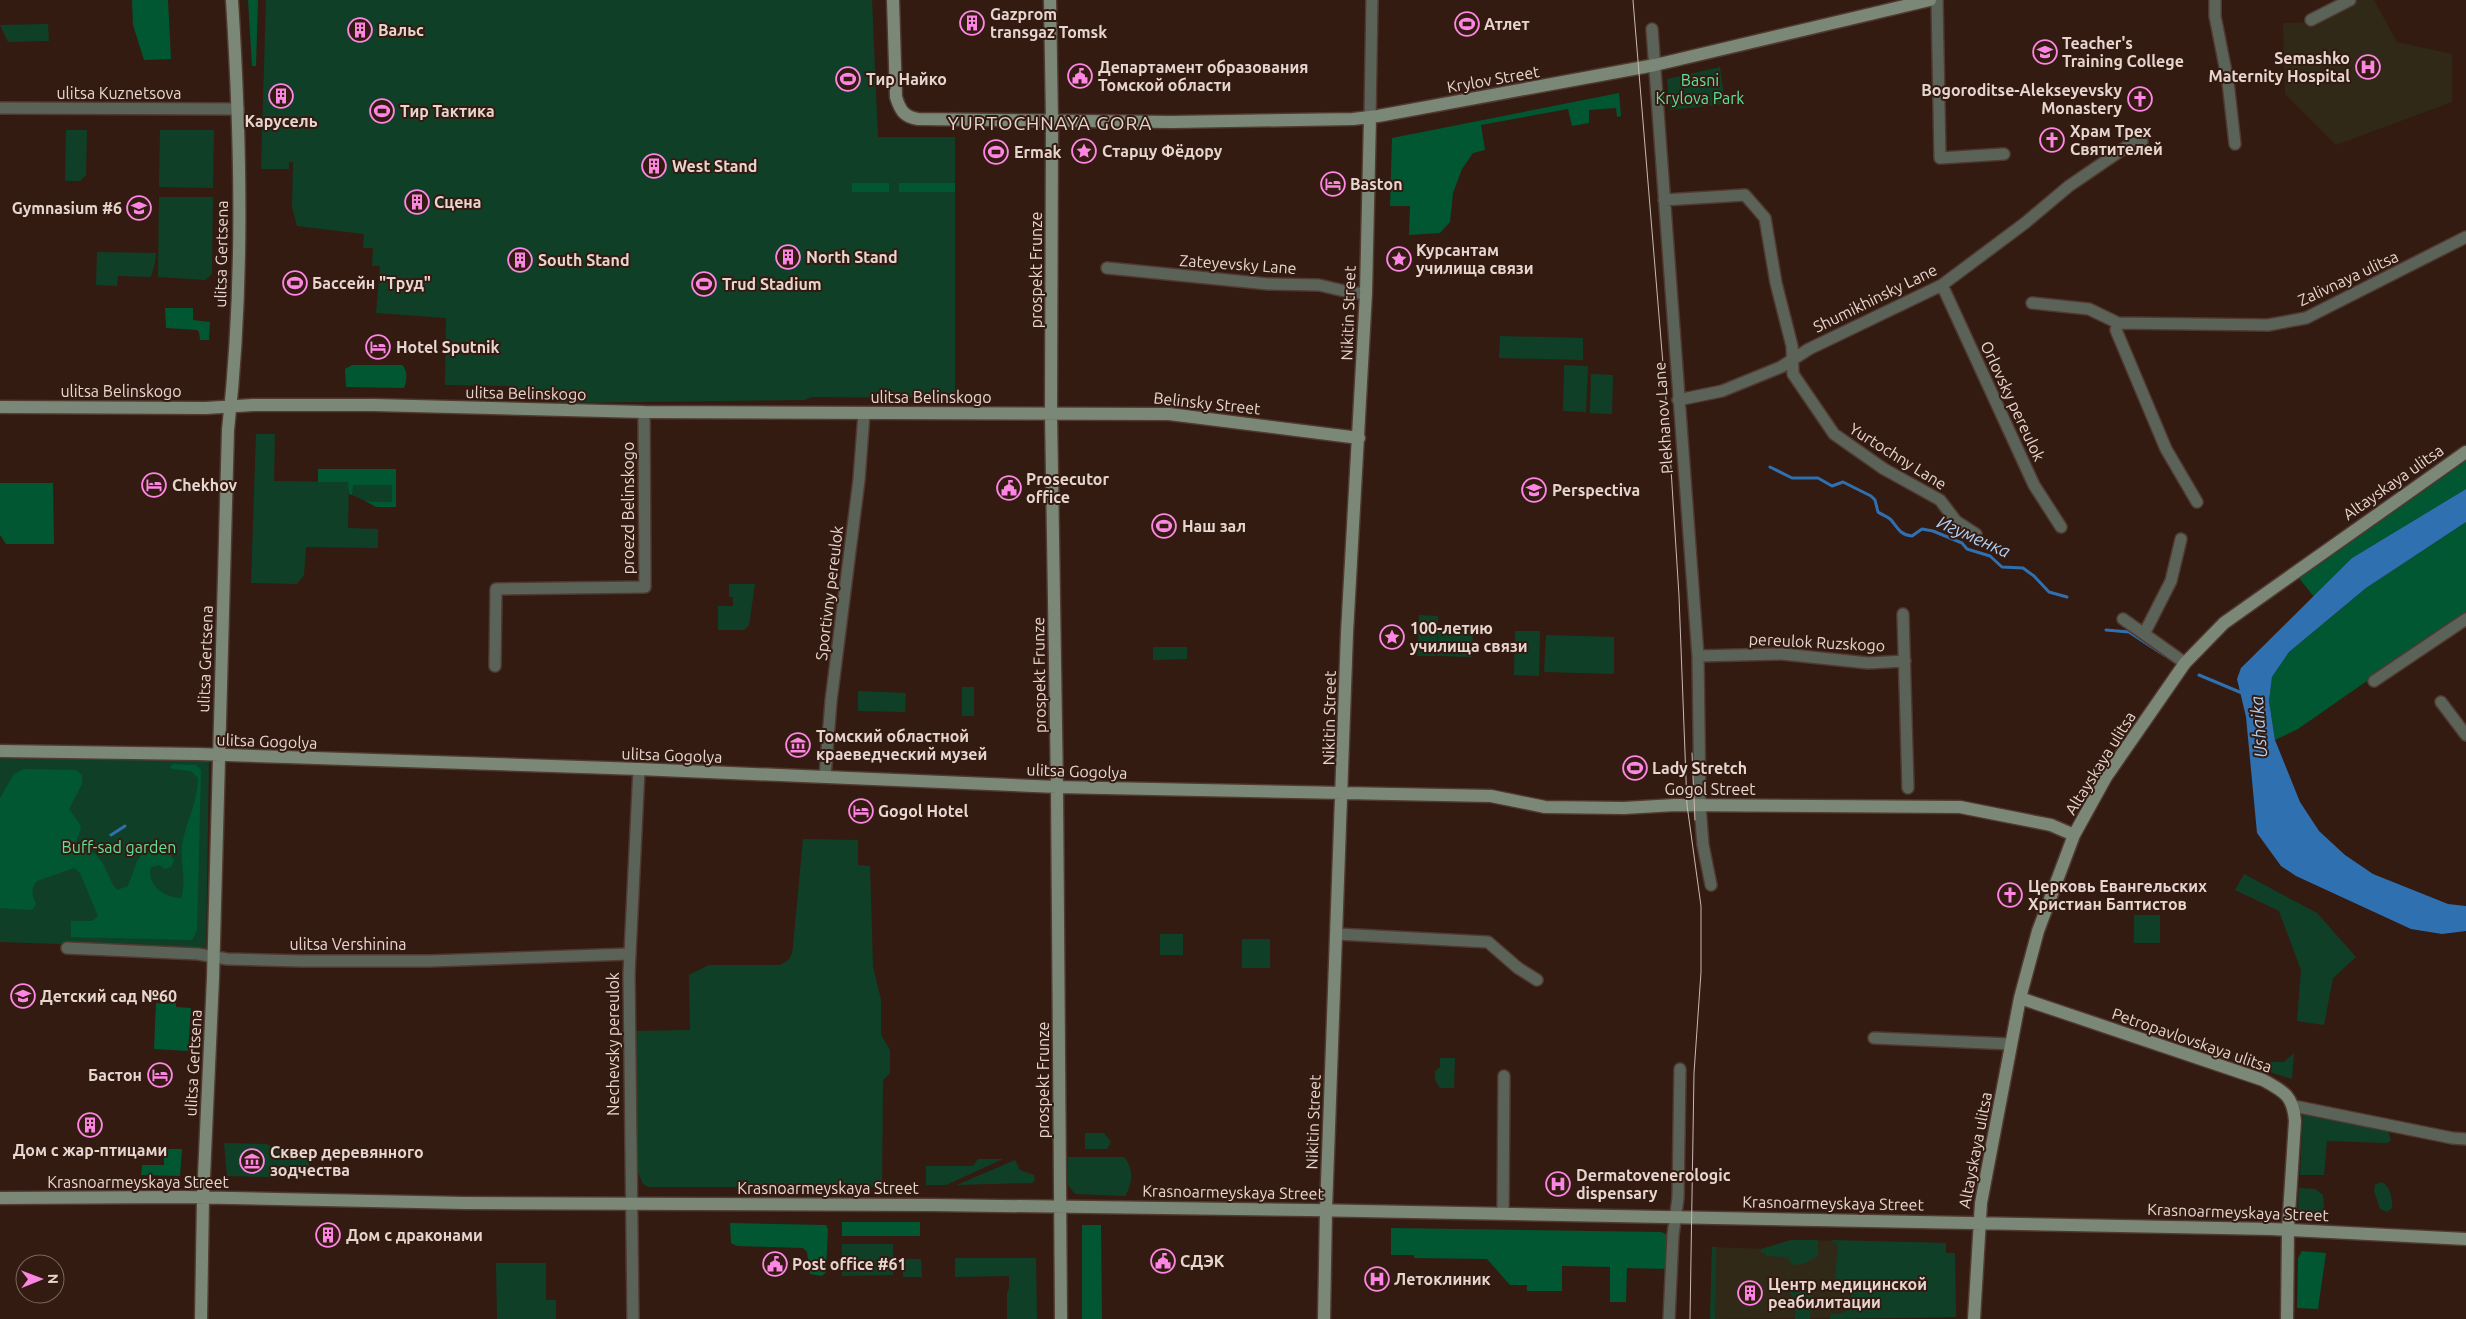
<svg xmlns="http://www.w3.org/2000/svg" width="2466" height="1319" viewBox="0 0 2466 1319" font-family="Ubuntu,sans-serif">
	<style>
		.medical { fill: #302918 }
		.green { fill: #0f4027 }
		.forest { fill: #005732 }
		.water { fill: #2f70b0 }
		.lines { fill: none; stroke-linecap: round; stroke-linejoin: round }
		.stream { stroke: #2f70b0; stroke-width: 3 }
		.street-casing { stroke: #503930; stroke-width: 14 }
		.secondary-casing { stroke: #503930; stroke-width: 15 }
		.street { stroke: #5b6359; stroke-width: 11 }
		.secondary { stroke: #7b8878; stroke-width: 12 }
		.tram { stroke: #cab8b1; stroke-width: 1 }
		.labels { text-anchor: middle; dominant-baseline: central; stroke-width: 4; stroke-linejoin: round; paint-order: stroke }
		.poi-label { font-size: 16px; font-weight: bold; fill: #e7d6cf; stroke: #331b12; text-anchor: start }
		.street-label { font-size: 16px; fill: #e7d6cf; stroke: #331b12 }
		.park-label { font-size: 16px; fill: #62e19c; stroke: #331b12 }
		.water-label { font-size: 18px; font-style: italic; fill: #afcff2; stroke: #331b12 }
		.quarter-label { font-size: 19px; letter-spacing: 1px; fill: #e7d6cf; stroke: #331b12 }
	</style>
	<rect width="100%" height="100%" fill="#331b12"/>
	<path class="medical" d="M2357,0H2374L2397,42L2452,54V102L2336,145L2285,94L2283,23L2311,22Z
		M1791,1240L1946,1243V1253H1955L1956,1317L1710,1319L1712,1247L1765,1249Z"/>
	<path class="green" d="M266,0H872L878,137H955V398L812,397L804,400L559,403L555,399L546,398L545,390L513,391L512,386L445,385L446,318L376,313L380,266H372L373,248H363L364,234L297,226L292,207L293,162H289V169H261Z
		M48,24L49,41L8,42L0,25Z
		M1720,67L1725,104L1670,110L1667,79Z
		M66,130H87L86,175L80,181H65Z
		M160,130H214L213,188L159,187Z
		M159,197H213L212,274L205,280L158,277Z
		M97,252L156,253L155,263L151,277L118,276L117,286L96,285Z
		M1500,336L1583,338V360L1499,358Z
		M1564,365L1588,366L1586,412L1563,411Z
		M1591,374L1613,375L1612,414L1590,413Z
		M256,434H275L274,481L349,482L348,528L378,529V548L306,547L304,575L297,584L251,583Z
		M352,485H392V502L365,501L352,495Z
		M729,584H755L749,625L744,630H718V606H733V597H729Z
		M1419,615L1438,616L1436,656H1417Z
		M1438,628L1473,629L1472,657L1437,656Z
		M1515,631H1540L1539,676L1514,675Z
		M1546,635L1614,637V674L1544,672Z
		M1153,647H1187V659L1153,660Z
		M962,687H974V716H962Z
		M858,691L906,693L905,712L858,711Z
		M0,757L206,759L209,761L206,949L0,942Z
		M803,839L858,840V865L870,866L873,966L881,1000V1035L890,1050V1073L883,1080L882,1187H649L643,1184L636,1168L634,1031L690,1030L689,975L709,965H779C789,962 792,957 793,946Z
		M2244,874L2317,913L2356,957L2333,978L2324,1025L2297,1021L2301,970L2279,911L2235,890Z
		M2134,915H2160V943H2134Z
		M1160,934H1183V955H1160Z
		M1242,939H1270V968H1242Z
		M2159,1029L2192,1039V1042H2200L2217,1048L2216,1055L2155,1034Z
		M2294,1053L2292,1079L2232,1060L2234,1054L2247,1062H2284Z
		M1440,1058H1455L1454,1088H1440L1435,1080V1071L1440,1067Z
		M2303,1113L2388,1131L2391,1140L2387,1143L2327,1141L2324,1175H2300Z
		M1085,1133H1104L1111,1142L1107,1149H1085Z
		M224,1143L267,1144L274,1149L309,1150V1178L227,1176Z
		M1068,1157H1124C1134,1169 1133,1183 1125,1196L1075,1194L1068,1185Z
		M978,1159H1003L946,1185H926V1166H973Z
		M1015,1160L1020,1170L1034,1175L1035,1180L1032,1183L957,1185Z
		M2381,1182C2390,1185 2393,1199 2392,1208L2387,1212L2380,1209L2374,1191L2375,1185Z
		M2299,1188L2315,1189L2323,1195L2325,1221L2300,1219L2298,1213Z
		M1791,1240H1818V1256C1809,1261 1801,1267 1791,1264L1788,1257L1766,1256L1765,1253H1761V1249Z
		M1831,1240L1946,1243V1253H1955L1956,1317L1830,1319L1831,1314H1839L1848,1311L1852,1292L1846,1283L1835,1280L1838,1245Z
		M842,1244H893V1275L842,1276Z
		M1712,1247H1716L1715,1319H1710Z
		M955,1258H1036L1037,1319H1007V1293L1009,1288V1276L955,1277Z
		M903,1259H921L922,1277H903Z
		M496,1263H546V1300H556V1319H497Z
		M1802,1279L1807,1281L1812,1289L1810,1319H1795L1796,1301L1786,1287Z"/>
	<path class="forest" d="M132,0H168L171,59L144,60L133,25Z
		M248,0H258L256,66H252Z
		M1619,93L1621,116L1617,117L1616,108L1589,110V123L1572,126L1568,109L1481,125L1485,150L1473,153L1462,169L1453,193L1450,222L1440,233L1409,235L1410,206H1390L1392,138Z
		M852,183H889V192H852Z
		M899,183H955V192H899Z
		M165,308H193V320L210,322L209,340H200L199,332L197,330L166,328Z
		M352,365H402C408,370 407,381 404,388L346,387L345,369Z
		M2466,461V489L2352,558L2314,597L2299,578Z
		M318,469H396V507H376L365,501L392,502V485H353L352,495L349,494L348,482H318Z
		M0,483H53L54,544H6L0,535Z
		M2466,522V612L2298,729L2275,740L2269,701L2272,677L2289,652L2366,588Z
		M173,764L196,765L201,770L197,930L192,940L71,937V921H92L98,916L80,873L74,868L37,881C30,889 32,895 36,904L32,910L0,908V798L14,774L24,769L76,770L82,775V784L69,809L81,826C80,835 75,840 76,849C82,852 90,850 95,854C106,863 108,880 117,890L128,886L137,861L147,848C159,847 167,848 174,860L171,867L165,869L159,865L151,867C146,884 164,898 181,898C187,881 180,863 182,845C186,821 198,802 198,778L191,771L172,769L170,767Z
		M169,1001H176V1007L191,1008L188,1051L154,1049L156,1003L169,1004Z
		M164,1149H182L180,1176L141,1175L142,1165H164Z
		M842,1222H920V1236H842Z
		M730,1223L826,1225L828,1229L826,1272L822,1276L810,1274L807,1252L803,1248L737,1246L731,1243Z
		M1082,1225H1101L1102,1319H1082Z
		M1391,1228L1661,1232L1666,1234V1269L1627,1268L1626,1302H1610V1267L1562,1266V1291H1527V1285H1510L1487,1259L1414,1258V1255H1391Z
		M2302,1251L2326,1253L2318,1309L2297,1308L2298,1258Z"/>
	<path class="water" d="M2466,489V522L2366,588L2289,652L2272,677L2269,701L2275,740L2300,802L2319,831L2345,855L2373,874L2448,904L2466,906V931L2442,934L2411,929L2296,876L2281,866L2257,833L2246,717L2237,679L2241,668L2352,558Z"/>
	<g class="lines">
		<path class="stream" d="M1770,467L1792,478H1818L1832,486L1843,482L1871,496L1875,500L1878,512C1882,515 1889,517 1892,521C1898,529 1901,535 1912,536L1922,529L1933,531L1962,543L1967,549L1990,556L2002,567L2023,568L2034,576L2049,592L2067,597
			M2106,630L2129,632L2164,655
			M2199,675L2242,693
			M111,835L125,826"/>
		<g class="street-casing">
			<path id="street" d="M1937,0L1940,158L2004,154
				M2215,0V16L2228,82L2235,144
				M2311,20L2350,0
				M1652,29L1698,656L1700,806L1703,845L1711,885
				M0,108L238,109
				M1370,117L1372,0
				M1664,200L1745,195L1765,218L1776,283L1792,346L1793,374L1834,434L1884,469L1940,500L1956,521L1976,534
				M1107,268L1268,284L1319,285L1353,293H1366
				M1942,285L2034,485L2061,527
				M2032,303L2089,309L2118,323L2268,325L2306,318L2466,237
				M2118,323L2116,330L2166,449L2197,502
				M1678,400L1722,391L1781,367L1809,349L1942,285L2025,223L2069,186L2132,143L2142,142
				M1903,614L1908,788
				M2123,619L2185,663
				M2144,634L2171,581L2181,539
				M1698,656L1782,654L1868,663L1905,661
				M495,666L496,589L645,587L644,412
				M2374,681L2466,619
				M2441,702L2466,735
				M825,777L831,701L859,480L864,414
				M1337,934L1488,942L1518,968L1537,980
				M67,948L198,954L227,959L303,961H429L629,954
				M1874,1038L2011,1044
				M2294,1106L2452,1138L2466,1139
				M1503,1213L1504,1076
				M633,1319L629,974L639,769
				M1669,1319L1673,1235L1678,1198L1680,1069"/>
		</g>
		<g class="secondary-casing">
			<path id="secondary" d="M893,0L896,97C900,110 904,117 918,119L1172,122L1353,119L1378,116L1655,65L1930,0
				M1050,0L1052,121L1051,413L1057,787L1061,1319
				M0,407L206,408L253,405H374L644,412L1169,414L1359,438
				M0,751L198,754L639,769L1057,787L1491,796L1545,807L1624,808L1675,805L1960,807L2051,825L2074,835
				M2020,998L2263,1080C2285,1092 2293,1096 2295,1121L2288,1229L2287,1319
				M0,1198L183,1197L464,1203L932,1205L1310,1210L2271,1229L2466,1239
				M201,1319L203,1198L213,978L228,430C244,288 241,143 232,0
				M1324,1319L1326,1210L1347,633L1366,293L1370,117
				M1974,1319L1981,1203L2020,998L2038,931L2074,835L2106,777L2185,663L2224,623L2466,452"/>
		</g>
		<use href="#street" class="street"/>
		<use href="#secondary" class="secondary"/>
		<path class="tram" d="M1633,0L1669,437L1679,596L1687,805L1701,906V972L1694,1073L1690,1319
			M1692,753L1695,820"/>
	</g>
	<defs>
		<g id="building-ring" transform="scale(1.25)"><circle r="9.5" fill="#331b12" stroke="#fd86e2" stroke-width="1.5"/><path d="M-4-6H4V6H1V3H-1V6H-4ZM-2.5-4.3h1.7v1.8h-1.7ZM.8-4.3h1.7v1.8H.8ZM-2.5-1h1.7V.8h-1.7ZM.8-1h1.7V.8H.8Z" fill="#fd86e2"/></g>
		<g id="stadium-ring" transform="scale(1.25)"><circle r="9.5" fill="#331b12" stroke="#fd86e2" stroke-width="1.5"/><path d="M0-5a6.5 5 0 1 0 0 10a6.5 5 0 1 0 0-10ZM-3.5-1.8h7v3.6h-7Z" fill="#fd86e2"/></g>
		<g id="university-ring" transform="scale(1.25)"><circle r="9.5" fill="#331b12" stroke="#fd86e2" stroke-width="1.5"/><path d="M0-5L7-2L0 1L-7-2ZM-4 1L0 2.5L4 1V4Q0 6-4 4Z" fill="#fd86e2"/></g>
		<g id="hospital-ring" transform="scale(1.25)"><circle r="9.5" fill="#331b12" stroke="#fd86e2" stroke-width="1.5"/><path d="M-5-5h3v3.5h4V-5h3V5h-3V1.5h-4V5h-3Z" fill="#fd86e2"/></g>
		<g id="civic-ring" transform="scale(1.25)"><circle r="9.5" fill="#331b12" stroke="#fd86e2" stroke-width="1.5"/><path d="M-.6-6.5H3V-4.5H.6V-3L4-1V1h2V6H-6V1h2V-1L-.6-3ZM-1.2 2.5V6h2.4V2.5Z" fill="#fd86e2"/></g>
		<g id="church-ring" transform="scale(1.25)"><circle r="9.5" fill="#331b12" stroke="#fd86e2" stroke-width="1.5"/><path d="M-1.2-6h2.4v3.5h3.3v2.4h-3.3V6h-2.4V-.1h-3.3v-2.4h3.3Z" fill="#fd86e2"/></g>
		<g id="sight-ring" transform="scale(1.25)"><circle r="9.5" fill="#331b12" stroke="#fd86e2" stroke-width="1.5"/><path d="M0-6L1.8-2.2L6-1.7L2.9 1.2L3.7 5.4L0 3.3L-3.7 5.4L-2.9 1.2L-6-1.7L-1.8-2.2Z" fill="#fd86e2"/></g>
		<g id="hotel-ring" transform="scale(1.25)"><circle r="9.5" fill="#331b12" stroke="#fd86e2" stroke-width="1.5"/><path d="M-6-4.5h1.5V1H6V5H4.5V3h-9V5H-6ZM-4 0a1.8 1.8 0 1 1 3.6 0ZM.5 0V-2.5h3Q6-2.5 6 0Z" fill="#fd86e2"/></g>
		<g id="school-ring" transform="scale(1.25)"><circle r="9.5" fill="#331b12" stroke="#fd86e2" stroke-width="1.5"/><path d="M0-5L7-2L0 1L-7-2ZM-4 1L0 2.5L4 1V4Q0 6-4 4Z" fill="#fd86e2"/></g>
		<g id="museum-ring" transform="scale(1.25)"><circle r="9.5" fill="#331b12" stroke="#fd86e2" stroke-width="1.5"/><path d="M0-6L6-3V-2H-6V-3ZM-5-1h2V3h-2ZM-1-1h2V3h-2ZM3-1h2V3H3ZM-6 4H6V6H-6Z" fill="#fd86e2"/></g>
	</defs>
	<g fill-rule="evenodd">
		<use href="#building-ring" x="972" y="23"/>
		<use href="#stadium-ring" x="1467" y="24"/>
		<use href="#building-ring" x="360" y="30"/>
		<use href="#university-ring" x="2045" y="52"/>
		<use href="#hospital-ring" x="2368" y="67"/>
		<use href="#civic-ring" x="1080" y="76"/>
		<use href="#stadium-ring" x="848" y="79"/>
		<use href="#building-ring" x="281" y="96"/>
		<use href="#church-ring" x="2140" y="99"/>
		<use href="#stadium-ring" x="382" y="111"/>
		<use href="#church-ring" x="2052" y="140"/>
		<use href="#sight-ring" x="1084" y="151"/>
		<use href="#stadium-ring" x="996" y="152"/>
		<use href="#building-ring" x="654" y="166"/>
		<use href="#hotel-ring" x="1333" y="184"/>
		<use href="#building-ring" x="417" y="202"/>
		<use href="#school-ring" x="139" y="208"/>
		<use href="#building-ring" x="788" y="257"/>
		<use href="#sight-ring" x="1399" y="259"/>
		<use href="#building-ring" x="520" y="260"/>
		<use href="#stadium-ring" x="295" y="283"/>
		<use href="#stadium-ring" x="704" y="284"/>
		<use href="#hotel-ring" x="378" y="347"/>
		<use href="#hotel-ring" x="154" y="485"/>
		<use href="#civic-ring" x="1009" y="488"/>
		<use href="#school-ring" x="1534" y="490"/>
		<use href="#stadium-ring" x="1164" y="526"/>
		<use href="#sight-ring" x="1392" y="637"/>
		<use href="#museum-ring" x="798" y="745"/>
		<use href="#stadium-ring" x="1635" y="768"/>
		<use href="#hotel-ring" x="861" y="811"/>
		<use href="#church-ring" x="2010" y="895"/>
		<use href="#school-ring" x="23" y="996"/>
		<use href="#hotel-ring" x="160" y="1075"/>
		<use href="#building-ring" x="90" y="1125"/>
		<use href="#museum-ring" x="252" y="1161"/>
		<use href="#hospital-ring" x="1558" y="1184"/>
		<use href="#building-ring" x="328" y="1235"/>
		<use href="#civic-ring" x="1163" y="1261"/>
		<use href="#civic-ring" x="775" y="1264"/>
		<use href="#hospital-ring" x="1377" y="1279"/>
		<use href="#building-ring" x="1750" y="1293"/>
	</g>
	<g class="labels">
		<g class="poi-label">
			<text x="990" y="14">Gazprom<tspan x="990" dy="18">transgaz Tomsk</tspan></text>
			<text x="1484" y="24">Атлет</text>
			<text x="378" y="30">Вальс</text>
			<text x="2062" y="43">Teacher's<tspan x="2062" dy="18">Training College</tspan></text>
			<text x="2350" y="58" text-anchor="end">Semashko<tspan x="2350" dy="18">Maternity Hospital</tspan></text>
			<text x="1098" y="67">Департамент образования<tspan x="1098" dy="18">Томской области</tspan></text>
			<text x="866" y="79">Тир Найко</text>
			<text x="2122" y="90" text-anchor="end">Bogoroditse-Alekseyevsky<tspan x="2122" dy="18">Monastery</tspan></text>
			<text x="400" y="111">Тир Тактика</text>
			<text x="281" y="121" text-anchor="middle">Карусель</text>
			<text x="2070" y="131">Храм Трех<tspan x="2070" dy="18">Святителей</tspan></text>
			<text x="1102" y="151">Старцу Фёдору</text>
			<text x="1014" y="152">Ermak</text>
			<text x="672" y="166">West Stand</text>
			<text x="1350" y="184">Baston</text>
			<text x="434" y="202">Сцена</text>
			<text x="122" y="208" text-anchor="end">Gymnasium #6</text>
			<text x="1416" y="250">Курсантам<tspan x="1416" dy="18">училища связи</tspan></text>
			<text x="806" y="257">North Stand</text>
			<text x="538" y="260">South Stand</text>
			<text x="312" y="283">Бассейн "Труд"</text>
			<text x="722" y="284">Trud Stadium</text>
			<text x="396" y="347">Hotel Sputnik</text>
			<text x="1026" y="479">Prosecutor<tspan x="1026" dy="18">office</tspan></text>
			<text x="172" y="485">Chekhov</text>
			<text x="1552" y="490">Perspectiva</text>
			<text x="1182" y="526">Наш зал</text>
			<text x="1410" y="628">100-летию<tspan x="1410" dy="18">училища связи</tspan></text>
			<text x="816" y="736">Томский областной<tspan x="816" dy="18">краеведческий музей</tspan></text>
			<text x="1652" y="768">Lady Stretch</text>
			<text x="878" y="811">Gogol Hotel</text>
			<text x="2028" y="886">Церковь Евангельских<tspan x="2028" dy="18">Христиан Баптистов</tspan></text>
			<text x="40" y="996">Детский сад №60</text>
			<text x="142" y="1075" text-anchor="end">Бастон</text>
			<text x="90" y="1150" text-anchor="middle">Дом с жар-птицами</text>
			<text x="270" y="1152">Сквер деревянного<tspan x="270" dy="18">зодчества</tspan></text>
			<text x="1576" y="1175">Dermatovenerologic<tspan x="1576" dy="18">dispensary</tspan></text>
			<text x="346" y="1235">Дом с драконами</text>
			<text x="1180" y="1261">СДЭК</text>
			<text x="792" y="1264">Post office #61</text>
			<text x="1394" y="1279">Летоклиник</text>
			<text x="1768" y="1284">Центр медицинской<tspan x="1768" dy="18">реабилитации</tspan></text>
		</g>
		<g class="street-label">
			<text transform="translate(1493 79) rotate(-10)">Krylov Street</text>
			<text x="119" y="93">ulitsa Kuznetsova</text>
			<text transform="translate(221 254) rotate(-89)">ulitsa Gertsena</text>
			<text transform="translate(1238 264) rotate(4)">Zateyevsky Lane</text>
			<text transform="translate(1036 270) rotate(-90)">prospekt Frunze</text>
			<text transform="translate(2348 278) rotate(-25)">Zalivnaya ulitsa</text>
			<text transform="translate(1875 298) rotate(-26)">Shumikhinsky Lane</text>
			<text transform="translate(1348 313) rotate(-88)">Nikitin Street</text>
			<text x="121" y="391">ulitsa Belinskogo</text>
			<text transform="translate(526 393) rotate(1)">ulitsa Belinskogo</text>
			<text x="931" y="397">ulitsa Belinskogo</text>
			<text transform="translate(2013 401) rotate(65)">Orlovsky pereulok</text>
			<text transform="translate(1207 403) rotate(6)">Belinsky Street</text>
			<text transform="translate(1663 418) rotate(-94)">Plekhanov Lane</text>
			<text transform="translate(1898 456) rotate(32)">Yurtochny Lane</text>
			<text transform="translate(2393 482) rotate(-35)">Altayskaya ulitsa</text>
			<text transform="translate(628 508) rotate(-90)">proezd Belinskogo</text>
			<text transform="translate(829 593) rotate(-83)">Sportivny pereulok</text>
			<text transform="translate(1817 642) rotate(3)">pereulok Ruzskogo</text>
			<text transform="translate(205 659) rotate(-88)">ulitsa Gertsena</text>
			<text transform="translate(1039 675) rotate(-91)">prospekt Frunze</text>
			<text transform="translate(1329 718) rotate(-89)">Nikitin Street</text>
			<text transform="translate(267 741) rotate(2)">ulitsa Gogolya</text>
			<text transform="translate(672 755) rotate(2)">ulitsa Gogolya</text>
			<text transform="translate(2100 763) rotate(-58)">Altayskaya ulitsa</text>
			<text transform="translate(1077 771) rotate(2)">ulitsa Gogolya</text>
			<text x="1710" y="789">Gogol Street</text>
			<text x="348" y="944">ulitsa Vershinina</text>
			<text transform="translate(2192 1040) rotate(19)">Petropavlovskaya ulitsa</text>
			<text transform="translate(613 1044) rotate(-90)">Nechevsky pereulok</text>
			<text transform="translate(193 1063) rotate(-87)">ulitsa Gertsena</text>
			<text transform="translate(1043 1080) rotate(-90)">prospekt Frunze</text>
			<text transform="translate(1313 1122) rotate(-88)">Nikitin Street</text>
			<text transform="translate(1975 1150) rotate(-79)">Altayskaya ulitsa</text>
			<text x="138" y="1182">Krasnoarmeyskaya Street</text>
			<text x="828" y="1188">Krasnoarmeyskaya Street</text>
			<text transform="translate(1233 1192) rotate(1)">Krasnoarmeyskaya Street</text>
			<text transform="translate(1833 1203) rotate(1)">Krasnoarmeyskaya Street</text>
			<text transform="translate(2238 1212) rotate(2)">Krasnoarmeyskaya Street</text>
		</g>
		<g class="park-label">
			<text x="1700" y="80">Basni<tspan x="1700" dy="18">Krylova Park</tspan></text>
			<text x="119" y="847">Buff-sad garden</text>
		</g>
		<g class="water-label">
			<text transform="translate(1974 536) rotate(24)">Игуменка</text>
			<text transform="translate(2258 727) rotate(-94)">Ushaika</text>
		</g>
		<g class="quarter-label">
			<text x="1050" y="123">YURTOCHNAYA GORA</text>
		</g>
	</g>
	<g transform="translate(40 1279) rotate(89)"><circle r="24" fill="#331b12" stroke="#7b665e"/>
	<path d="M0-4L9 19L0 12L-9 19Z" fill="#fd86e2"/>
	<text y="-8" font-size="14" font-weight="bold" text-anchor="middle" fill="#e7d6cf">N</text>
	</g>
</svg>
